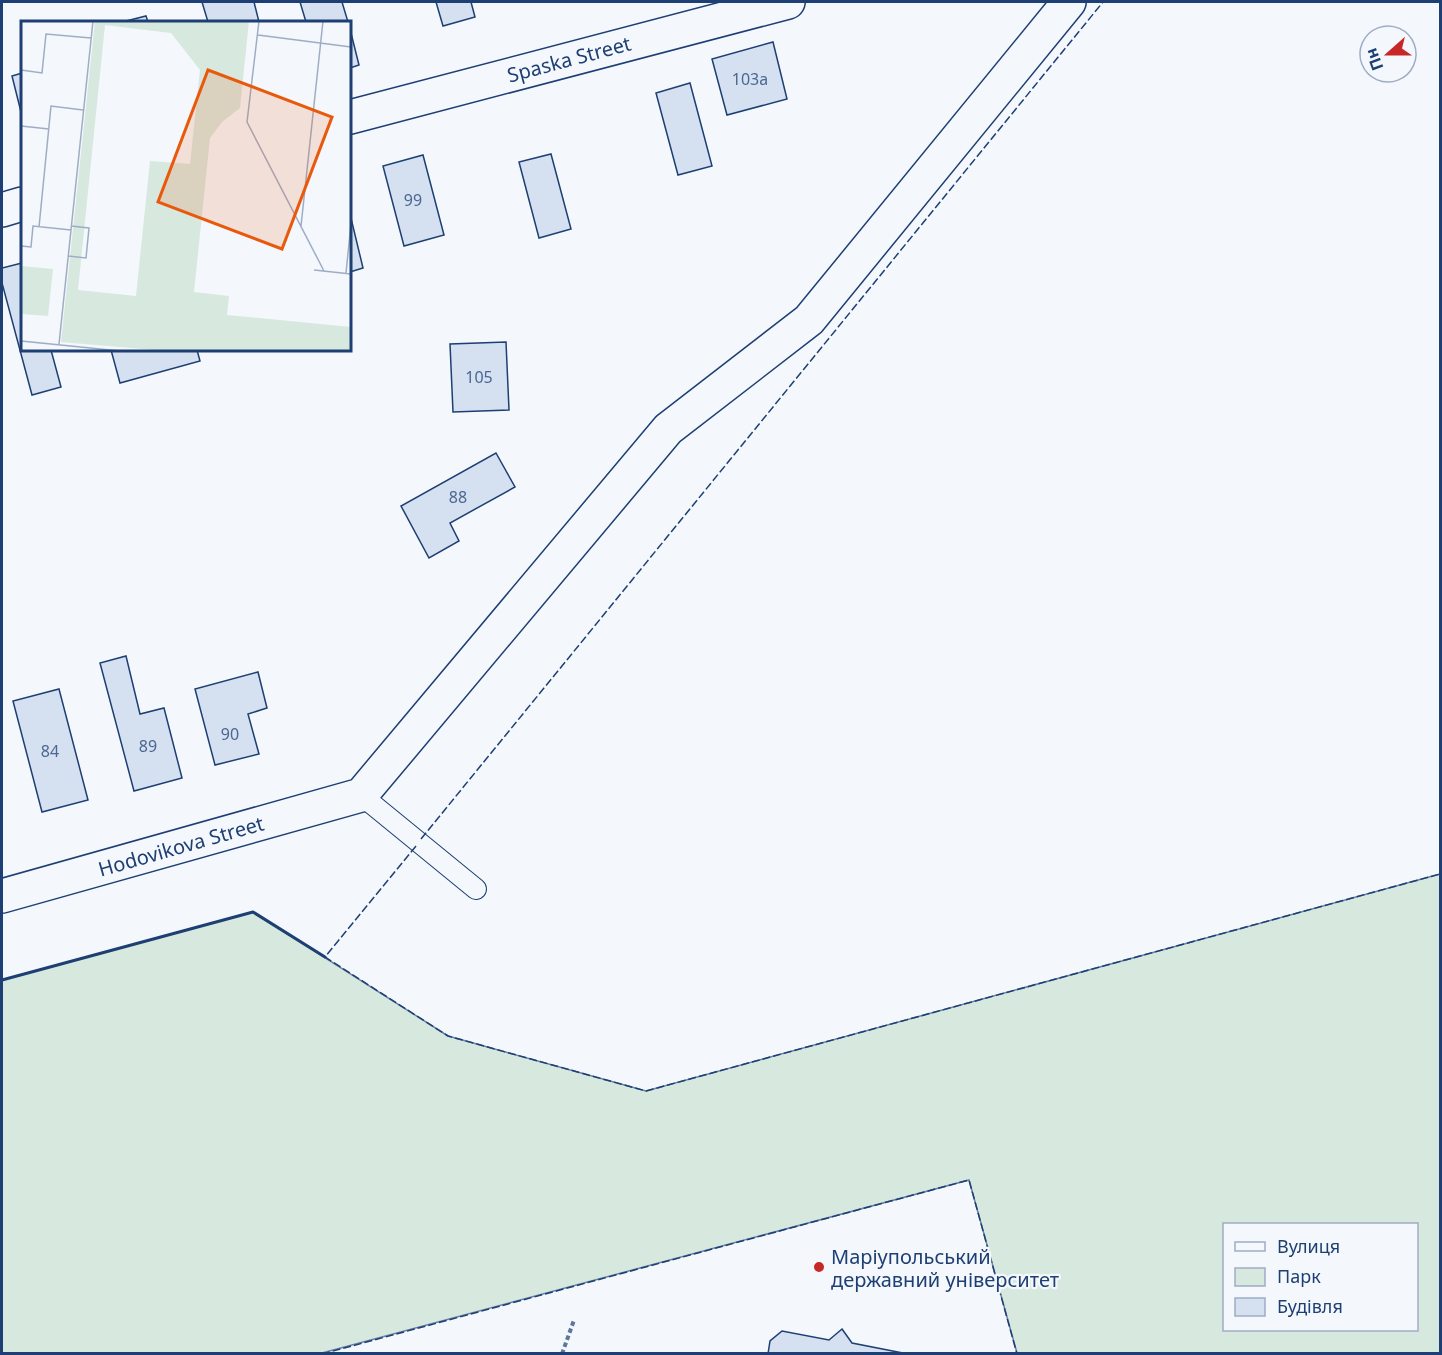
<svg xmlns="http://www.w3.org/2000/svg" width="1442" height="1355" viewBox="0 0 1442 1355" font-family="'Noto Sans',sans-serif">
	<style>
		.green { fill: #d7e8df; stroke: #687fa3; stroke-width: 1.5; fill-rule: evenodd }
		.building { fill: #d5e0f0; stroke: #1d3f73; stroke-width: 1.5 }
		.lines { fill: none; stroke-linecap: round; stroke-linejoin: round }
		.lane-casing { stroke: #1d3f73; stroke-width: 22 }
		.street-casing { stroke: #1d3f73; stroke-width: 36 }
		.path { stroke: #5e769c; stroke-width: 4; stroke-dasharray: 4.5 3; stroke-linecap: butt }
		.lane { stroke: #f4f7fb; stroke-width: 20 }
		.street { stroke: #f4f7fb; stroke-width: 33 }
		.fence { stroke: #1d3f73; stroke-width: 1.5; stroke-dasharray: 8 3; stroke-linecap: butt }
		.wall { stroke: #1d3f73; stroke-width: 3 }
		.poi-dot { fill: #c62828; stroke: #f4f7fb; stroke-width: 2 }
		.labels { text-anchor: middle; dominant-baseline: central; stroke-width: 4.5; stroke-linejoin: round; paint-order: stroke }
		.number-label { font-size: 16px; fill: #4b6792 }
		.street-label { font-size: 20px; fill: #1d3f73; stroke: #f4f7fb }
		.poi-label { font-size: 20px; fill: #1d3f73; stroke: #f4f7fb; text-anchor: start }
		.inset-road { fill: none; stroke: #9eadc5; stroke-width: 1.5 }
		.view { fill: #e8590c; fill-opacity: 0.15; stroke: #e8590c; stroke-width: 3 }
		.inset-edge { fill: none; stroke: #1d3f73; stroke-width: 3 }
	</style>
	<rect width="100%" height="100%" fill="#f4f7fb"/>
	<path class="green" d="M1440,874V1353H1017L969,1180L322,1353H2V980L253,912L448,1036L646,1091ZM1224,1224H1416V1330H1224Z"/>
	<path class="building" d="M202,2H254L259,22H208Z
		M300,2H342L348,22H306Z
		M436,2H471L475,17L443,26Z
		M146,16L148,22H122Z
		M350,29L359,65L350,68Z
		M773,42L787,99L727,115L712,59Z
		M22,73V116L12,76Z
		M690,83L712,166L678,175L656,93Z
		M551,154L571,229L539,238L519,162Z
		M423,155L444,235L404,246L383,166Z
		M350,214L363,268L350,272Z
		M22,263V350H51L61,387L32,395L2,283V268Z
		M506,342L509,410L453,412L450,344Z
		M111,350H197L200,361L120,383Z
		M496,453L515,487L450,523L459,541L429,558L401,506Z
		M126,656L140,714L164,708L182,778L134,791L100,663Z
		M258,672L267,708L248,714L259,754L215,765L195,689Z
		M59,689L88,800L42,812L13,701Z
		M842,1329L852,1343L908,1354H768L770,1341L782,1331L829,1340Z"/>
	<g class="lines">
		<g class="lane-casing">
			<path id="lane" d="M361,795L476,889"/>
		</g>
		<g class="street-casing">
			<path id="street" d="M350,117L788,2
				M2,210L22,204
				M2,896L361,795L668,429L809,320L1069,2"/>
		</g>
		<path class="path" d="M562,1354L574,1320"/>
		<use href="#lane" class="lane"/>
		<use href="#street" class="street"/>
		<path class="fence" d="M421,839L1103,2
			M416,846L325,957L448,1036L646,1091L1440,874
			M322,1354L969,1180L1017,1354"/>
		<path class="wall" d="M2,980L253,912L325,957"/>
	</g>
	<circle class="poi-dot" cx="819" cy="1267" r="6"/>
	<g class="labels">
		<g class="number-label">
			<text x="750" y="79">103а</text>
			<text x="413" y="200">99</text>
			<text x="479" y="377">105</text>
			<text x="458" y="497">88</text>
			<text x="230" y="734">90</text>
			<text x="148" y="746">89</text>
			<text x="50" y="751">84</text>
		</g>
		<g class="street-label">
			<text transform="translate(569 59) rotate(-15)">Spaska Street</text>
			<text transform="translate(181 846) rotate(-16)">Hodovikova Street</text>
		</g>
		<g class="poi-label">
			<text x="831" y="1256">Маріупольський<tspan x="831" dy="23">державний університет</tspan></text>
		</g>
	</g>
	<g transform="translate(21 21)">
		<rect width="330" height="330" fill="#f4f7fb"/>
		<path d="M74,0H228L219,87L201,101L189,117L173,271L208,275L206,294L330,306V330H146L40,321ZM84,4L150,12L179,49L169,143L129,140L115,275L57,269ZM0,245L32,248L27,295L0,293Z" fill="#d7e8df" fill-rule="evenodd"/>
		<path class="inset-road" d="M237,14L330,26M0,49L21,52L25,13L70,17M226,101L303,250M226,101L238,0M0,105L28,108M280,205L302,0M18,206L30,85L62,89M0,225L10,226L12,205L50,209M47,235L65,237L68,207L50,205M293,249L330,253M325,252L330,203M0,320L99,330M38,323L72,0"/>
		<path class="view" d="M187,49L311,96L261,228L137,181Z"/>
		<rect width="330" height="330" class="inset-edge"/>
	</g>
	<rect width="1442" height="1355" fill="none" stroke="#1d3f73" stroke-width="6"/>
	<rect x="1223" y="1223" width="195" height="108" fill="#f4f7fb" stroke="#9eadc5" stroke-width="1.5"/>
	<rect x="1235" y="1242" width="30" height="9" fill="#f4f7fb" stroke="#9eadc5" stroke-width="1.5"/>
	<text x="1277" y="1253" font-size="18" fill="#1d3f73">Вулиця</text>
	<rect x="1235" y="1268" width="30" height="18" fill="#d7e8df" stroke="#9eadc5" stroke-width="1.5"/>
	<text x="1277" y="1283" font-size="18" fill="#1d3f73">Парк</text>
	<rect x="1235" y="1298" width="30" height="18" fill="#d5e0f0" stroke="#9eadc5" stroke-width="1.5"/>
	<text x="1277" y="1313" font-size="18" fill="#1d3f73">Будівля</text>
	<g transform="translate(1388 54) rotate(249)"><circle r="28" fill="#f4f7fb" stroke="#9eadc5" stroke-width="1.5"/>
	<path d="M0-4.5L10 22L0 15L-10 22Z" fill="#c62828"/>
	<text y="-9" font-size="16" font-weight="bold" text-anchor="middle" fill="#1d3f73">Пн</text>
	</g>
</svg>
